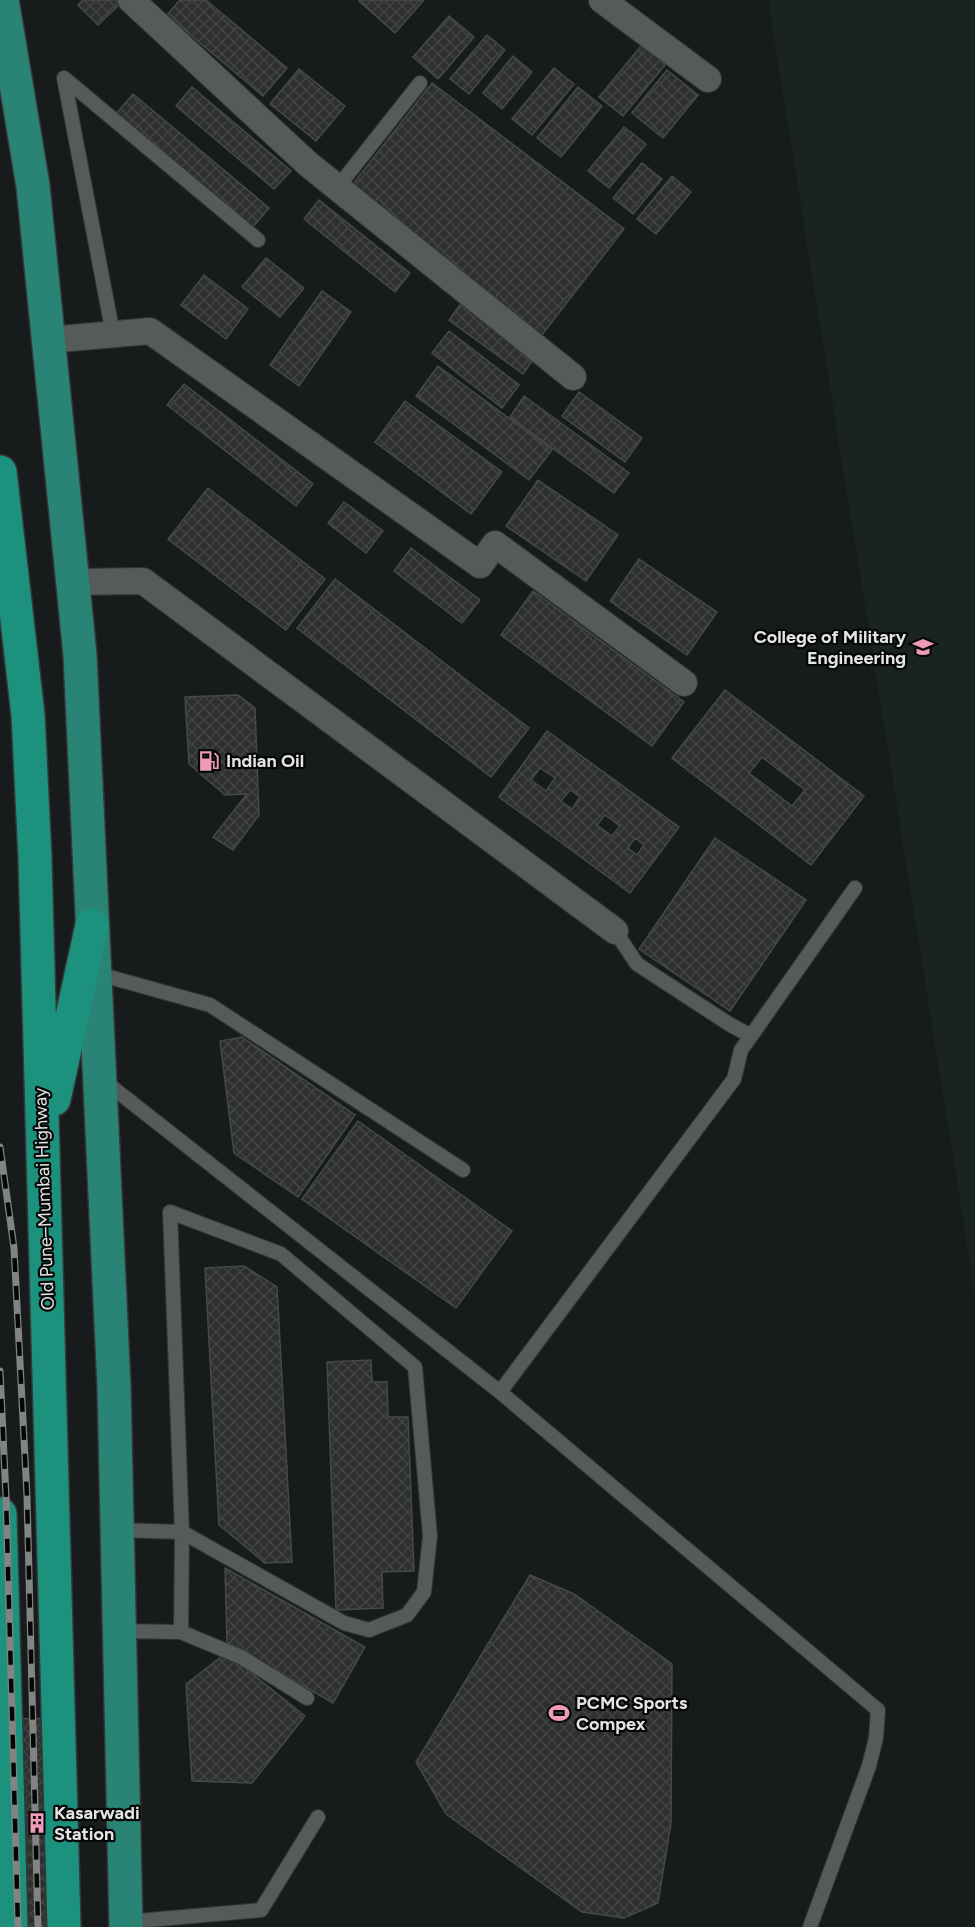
<svg xmlns="http://www.w3.org/2000/svg" width="975" height="1927" viewBox="0 0 975 1927" font-family="Figtree,sans-serif">
	<style>
		.built { fill: #192320 }
		.building { fill: url(#building-cross-hatch); stroke: #454948; stroke-width: 1.5; fill-rule: evenodd }
		.lines { fill: none; stroke-linecap: round; stroke-linejoin: round }
		.service-casing { stroke: #353737; stroke-width: 16 }
		.minor-casing { stroke: #353737; stroke-width: 28 }
		.primary-casing { stroke: #353737; stroke-width: 36 }
		.trunk-casing { stroke: #353737; stroke-width: 36 }
		.service { stroke: #565a58; stroke-width: 14 }
		.minor { stroke: #565a58; stroke-width: 26 }
		.primary { stroke: #2a8475; stroke-width: 33 }
		.trunk { stroke: #1c927e; stroke-width: 33 }
		.rail-casing { stroke: #828484; stroke-width: 7 }
		.rail { stroke: #050606; stroke-width: 4.5; stroke-dasharray: 14; stroke-linecap: butt }
		.labels { text-anchor: middle; dominant-baseline: central; stroke-width: 4.5; stroke-linejoin: round; paint-order: stroke }
		.poi-label { font-size: 18px; font-weight: bold; fill: #e3e5e4; stroke: #050606; text-anchor: start }
		.street-label { font-size: 18px; fill: #e3e5e4; stroke: #050606 }
	</style>
	<defs>
		<pattern id="building-cross-hatch" width="8" height="8" patternUnits="userSpaceOnUse" patternTransform="scale(1.5)"><rect width="8" height="8" fill="#2d302f"/><path d="M0 0l8 8M0 8l8-8" fill="none" stroke="#414443"/></pattern>
	</defs>
	<rect width="100%" height="100%" fill="#181b1b"/>
	<path class="built" d="M768,0H975V1294Z"/>
	<path class="building" d="M83,0H122L123,1L98,25L78,5Z
		M180,0H206L287,68L263,96L167,15Z
		M360,0H424L395,33L359,1Z
		M449,16L474,37L438,79L413,57Z
		M487,35L505,50L469,94L450,79Z
		M646,40L669,60L623,116L599,97Z
		M513,56L532,72L502,109L483,93Z
		M554,68L574,84L532,135L512,119Z
		M299,69L345,106L316,141L270,104Z
		M667,70L698,95L663,138L632,113Z
		M432,83L624,229L541,336L349,189Z
		M192,87L291,171L274,189L176,106Z
		M578,87L602,106L561,157L537,138Z
		M133,94L269,208L251,229L115,115Z
		M624,127L646,144L609,188L588,171Z
		M642,163L662,179L633,214L613,198Z
		M672,176L691,192L656,234L637,219Z
		M319,200L410,273L395,292L304,219Z
		M266,258L304,288L280,317L242,287Z
		M204,275L248,309L226,339L181,305Z
		M322,291L351,312L299,386L270,365Z
		M462,302L535,357L523,374L449,320Z
		M449,331L519,385L502,408L432,353Z
		M438,366L552,450L529,480L416,396Z
		M184,384L313,484L296,506L167,405Z
		M579,392L642,438L625,462L562,416Z
		M524,396L629,473L614,493L510,417Z
		M405,401L502,472L471,514L375,442Z
		M538,480L618,535L586,581L506,526Z
		M208,488L325,579L286,630L168,539Z
		M344,502L383,531L366,553L328,523Z
		M411,548L480,600L462,623L394,571Z
		M639,559L717,612L687,655L610,601Z
		M335,579L529,728L491,777L297,628Z
		M533,591L684,702L652,746L501,635Z
		M725,690L864,796L811,865L672,758ZM762,757L805,790L792,806L749,773Z
		M238,695L255,708L259,815L233,850L213,837L247,794L225,795L189,764L185,697Z
		M547,731L679,827L630,893L499,797ZM540,768L555,778L546,791L531,780ZM570,790L580,797L572,809L561,801ZM605,815L620,826L612,836L597,825ZM635,838L644,845L637,855L628,848Z
		M715,838L806,900L730,1011L639,949Z
		M242,1037L355,1115L298,1197L234,1153L220,1041Z
		M358,1121L512,1231L456,1308L302,1199Z
		M244,1266L277,1287L292,1562L265,1563L219,1525L205,1268Z
		M371,1360L372,1382H387L388,1417H408L414,1571L382,1572L383,1608L336,1610L327,1362Z
		M225,1568L365,1647L333,1703L227,1642Z
		M530,1575L574,1594L672,1664L671,1823L658,1903L624,1918L582,1912L446,1814L416,1762Z
		M226,1653L305,1716L252,1783L192,1781L186,1684Z
		M72,1718L77,1927H0V1719Z"/>
	<g class="lines">
		<g class="service-casing">
			<path id="service" d="M64,78L113,334
				M64,78L258,240
				M337,188L420,83
				M615,931L637,964L729,1024L751,1036L855,888
				M95,973L210,1005L463,1170
				M103,1080L500,1392L878,1710L876,1738L869,1766L810,1927
				M500,1392L734,1079L741,1050L751,1036
				M117,1530L182,1532L344,1623L369,1630L407,1615L424,1592L430,1536L415,1367L281,1254L170,1212L182,1532L181,1632
				M120,1631L181,1632L241,1657L307,1698
				M126,1922L261,1910L318,1817"/>
		</g>
		<g class="minor-casing">
			<path id="minor" d="M131,0L308,164L573,377
				M602,0L708,79
				M48,340L150,331L480,565L495,544L684,683
				M73,582L143,581L615,931"/>
		</g>
		<g class="primary-casing">
			<path id="primary" d="M2,0L33,186L80,655L114,1387L126,1927"/>
		</g>
		<g class="trunk-casing">
			<path id="trunk" d="M0,472L28,715L35,858L64,1927
				M54,1099L92,925
				M0,1514L11,1927"/>
		</g>
		<use href="#service" class="service"/>
		<use href="#minor" class="minor"/>
		<use href="#primary" class="primary"/>
		<use href="#trunk" class="trunk"/>
		<g class="rail-casing">
			<path id="rail" d="M0,1147L14,1248L27,1496L38,1927
				M0,1371L6,1497L18,1927"/>
		</g>
		<use href="#rail" class="rail"/>
	</g>
	<defs>
		<g id="university-bare" transform="scale(1.62)"><path d="M0-5L7-2L0 1L-7-2ZM-4 1L0 2.5L4 1V4Q0 6-4 4Z" fill="#ef9ab8" stroke="#050606" stroke-width="2.5" paint-order="stroke"/></g>
		<g id="fuel-bare" transform="scale(1.62)"><path d="M-5.5-6h7V0h2V4h1.3V-2.5L3-4.5l.8-.8L6-3V5H2.5V1h-1V6h-7ZM-4.2-4.7v3.2H.2V-4.7Z" fill="#ef9ab8" stroke="#050606" stroke-width="2.5" paint-order="stroke"/></g>
		<g id="stadium-bare" transform="scale(1.62)"><path d="M0-5a6.5 5 0 1 0 0 10a6.5 5 0 1 0 0-10ZM-3.5-1.8h7v3.6h-7Z" fill="#ef9ab8" stroke="#050606" stroke-width="2.5" paint-order="stroke"/></g>
		<g id="building-bare" transform="scale(1.62)"><path d="M-4-6H4V6H1V3H-1V6H-4ZM-2.5-4.3h1.7v1.8h-1.7ZM.8-4.3h1.7v1.8H.8ZM-2.5-1h1.7V.8h-1.7ZM.8-1h1.7V.8H.8Z" fill="#ef9ab8" stroke="#050606" stroke-width="2.5" paint-order="stroke"/></g>
	</defs>
	<g fill-rule="evenodd">
		<use href="#university-bare" x="923" y="647"/>
		<use href="#fuel-bare" x="209" y="761"/>
		<use href="#stadium-bare" x="559" y="1713"/>
		<use href="#building-bare" x="37" y="1823"/>
	</g>
	<g class="labels">
		<g class="poi-label">
			<text x="906" y="637" text-anchor="end">College of Military<tspan x="906" dy="21">Engineering</tspan></text>
			<text x="226" y="761">Indian Oil</text>
			<text x="576" y="1703">PCMC Sports<tspan x="576" dy="21">Compex</tspan></text>
			<text x="54" y="1813">Kasarwadi<tspan x="54" dy="21">Station</tspan></text>
		</g>
		<g class="street-label">
			<text transform="translate(44 1199) rotate(-92)">Old Pune–Mumbai Highway</text>
		</g>
	</g>
</svg>
